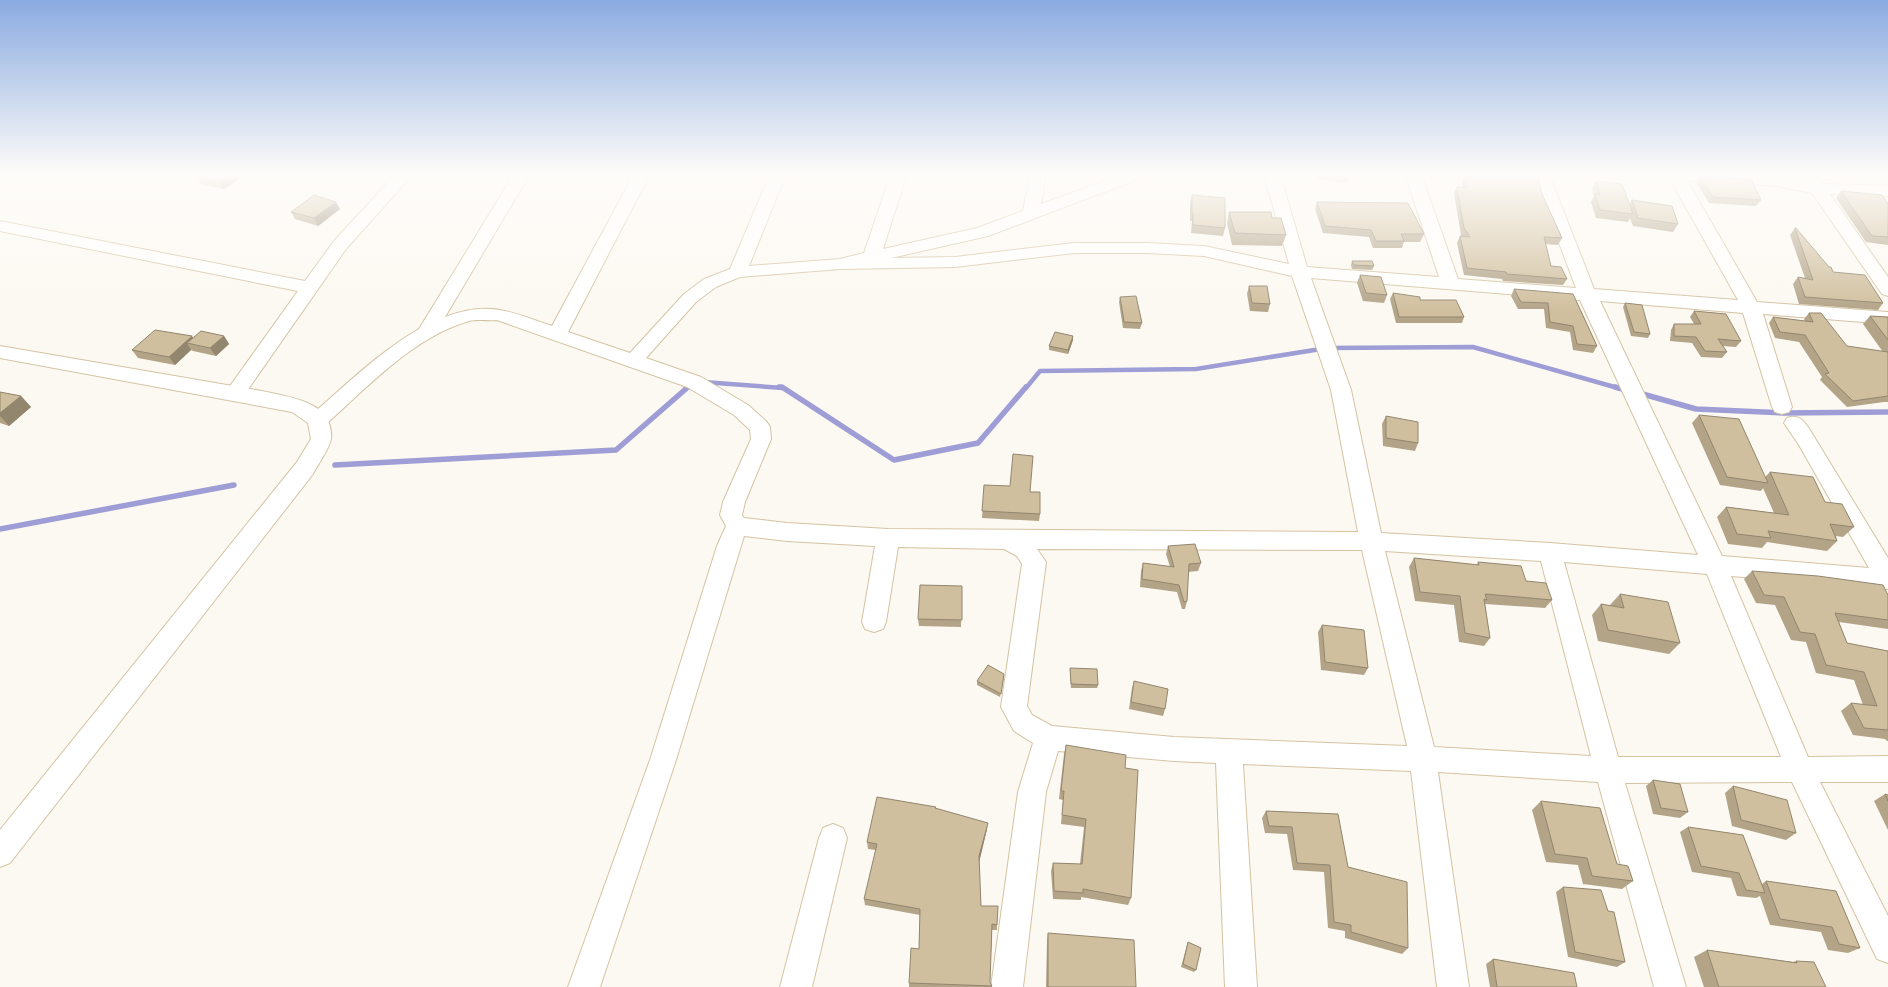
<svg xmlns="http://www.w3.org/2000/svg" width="1888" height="987" viewBox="0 0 1888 987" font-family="'IBM Plex Serif',serif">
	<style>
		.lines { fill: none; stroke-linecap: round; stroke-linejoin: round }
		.stream-far1 { stroke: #9e9dd5; stroke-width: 4.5 }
		.stream { stroke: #9e9dd5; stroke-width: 5.5 }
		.street-casing { stroke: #d4c3a2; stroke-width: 2 }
		.secondary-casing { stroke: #d4c3a2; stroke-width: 2 }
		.street { fill: #fff; fill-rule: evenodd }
		.secondary { fill: #fff; fill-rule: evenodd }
		.wall { fill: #b3a488 }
		.shaded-wall { fill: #92866f }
		.building { fill: #d0bf9e; stroke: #92866f }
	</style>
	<rect width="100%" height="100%" fill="#fcf9f2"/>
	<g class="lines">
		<path class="stream-far1" d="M703,382L783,388
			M686,388L693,382
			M1026,388L1040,371L1196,369L1327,348L1473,347L1618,388"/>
		<path class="stream" d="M779,387H782L894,460L978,443L1026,387
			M1615,387L1626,390
			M1639,393L1696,409L1783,413L1888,412
			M335,465L616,450L688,387
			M0,529L234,485"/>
		<g class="street-casing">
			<path id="street" d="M396,174H413L346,249L242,398L235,400L228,398L225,393L298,291L0,231V221L305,281L334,241Z
				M514,174H530L445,317C490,300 510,312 552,326L634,174H650L568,332L630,353L684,294L704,279L730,269L770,174H786L749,266L840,259L864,253L891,174H907L883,249L977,228L1023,211L1030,174H1046L1041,204L1124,174H1146L1144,177L988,236L891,258L955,257L1074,243H1147L1204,246L1289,264L1264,174H1280L1307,267L1439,277L1405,174H1421L1458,279L1576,288L1533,174H1549L1594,289L1738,300L1667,174C1713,174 1759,173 1804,181L1806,178L1812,176L1818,178L1822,184L1888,186V196L1830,194L1888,277V296L1882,294L1812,193L1777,186L1687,180L1757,302L1888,312V324L1763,314L1792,407L1789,412L1782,414L1775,412L1772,407L1743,313L1600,301L1722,556L1869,568L1799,445L1784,423L1787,418C1801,413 1806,424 1813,435L1888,558V589L1731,576L1808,757L1888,756V782H1820L1888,916V963L1877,959L1792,782L1625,783L1686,987H1654L1598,782L1438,772L1469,987H1437L1411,771L1243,764L1257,987H1225L1216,763L1174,761L1058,751L1046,792L1023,987H991L1018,792L1033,743L1014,731L1001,707L1022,564L1017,556L1004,549L898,547L886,622L883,629L874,632L865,629L862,622L875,546L787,541L744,536L676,760L600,987H568L650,760L717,546L726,526L720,515L723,502L751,439L750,430L734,415L687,387L497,320C488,321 478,319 469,321C413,337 368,387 325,425L318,427L311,425L308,420L311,415C346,385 379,352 419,329ZM1074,253H1147L1204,256L1292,276L1331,390L1358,532L888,529L787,523L744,518L742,515L745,502L771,439L770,427L767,422L748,405L701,377L646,358L696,302L716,287L740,277L840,269L955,267ZM1311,278L1580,300L1698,555L1550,543L1381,533L1351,390ZM1037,549L1362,550L1407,746L1174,737L1052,726L1032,715L1027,706L1046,562ZM1385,551L1541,561L1591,756L1434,747ZM1564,562L1707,574L1781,757H1618Z
				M833,824L843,828L847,838L812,987H780L819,838L823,828Z"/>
		</g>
		<g class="secondary-casing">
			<path id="secondary" d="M0,346L262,391C288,397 334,401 331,438C331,446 317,466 313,474L10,863L0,867V830L297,462L311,439L308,423L292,412L0,358Z"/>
		</g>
		<use href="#street" class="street"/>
		<use href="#secondary" class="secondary"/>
	</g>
	<path class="wall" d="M247,174L224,189L201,184L196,176Z
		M1318,174H1346L1348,179L1347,183L1317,179Z
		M1478,174H1537L1542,194L1562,238L1558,245L1546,244L1551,266L1567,279L1563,285L1503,281L1502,279L1464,275L1457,243L1460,236H1462L1461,235L1454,193L1457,187L1463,188L1462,182L1465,176L1479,177Z
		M1700,176L1761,200L1756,206L1709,203L1696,182Z
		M1596,181L1629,205L1632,200L1678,224L1673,232L1633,226L1630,218L1628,222L1596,218L1591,202L1594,196L1592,188Z
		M1841,191L1888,204V245L1866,242L1836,198Z
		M1192,195L1225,228L1223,236L1191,233L1192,221H1190V203Z
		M1317,202L1424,234L1420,242H1404L1402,248H1373L1369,237L1323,233L1315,209Z
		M340,209L318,226L295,219L291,212Z
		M1229,212L1272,218L1286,235L1282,246L1232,245L1227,223Z
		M1795,228L1833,272L1883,303L1878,310L1799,304L1793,284L1798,277L1805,278L1790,235Z
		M1352,261L1374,266L1372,270L1352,269L1351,265Z
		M1360,275L1387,295L1384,303L1363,301L1357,283Z
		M1249,286L1270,304L1268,312L1250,311L1247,294Z
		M1514,289L1573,294L1597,346L1593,353L1573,350L1570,332L1546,328L1544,309H1518L1511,296Z
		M1393,293L1420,300L1464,317L1462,323H1396L1390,299Z
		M1120,297L1142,323L1140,329L1123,328L1119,302Z
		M1625,303L1650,334L1648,338L1631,336L1623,307Z
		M1694,311L1741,341L1736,347L1723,346L1727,352L1722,358L1701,357L1692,343L1670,341L1671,330L1674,324H1694L1690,317Z
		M1809,313L1847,346L1883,352L1863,324L1870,316L1888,317V402H1884L1847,407L1820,380L1822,377L1799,342L1775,338L1769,323L1773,317L1805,321L1804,319Z
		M224,336L229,344L216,356L193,351L191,350L175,365L138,358L132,350L193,338Z
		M1073,340L1068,354L1049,350V346Z
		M0,392L21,396L31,407L9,426L0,423Z
		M1699,415L1765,477L1770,472L1825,502L1854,527L1843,537L1836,536L1837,541L1827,551L1767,542L1762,548L1728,544L1717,517L1726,507L1774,513L1763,488L1761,491L1720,485L1692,423Z
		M1386,416L1418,443L1415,451L1383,446L1382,424Z
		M984,485L1030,492L1040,514L1039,521L982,518Z
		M1168,546L1201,563L1198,571L1188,572L1187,601L1185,609H1182L1177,592L1140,587L1141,571L1143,563L1170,567L1166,554Z
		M1414,558L1477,565L1478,562L1526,581L1552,600L1545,608L1485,604L1490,638L1484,646L1459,642L1454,605L1415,601L1409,567Z
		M1752,571L1888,595V629L1839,622L1847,643L1888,651V741H1887L1885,739L1853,735L1841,711L1851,703L1863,705L1854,680L1816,673L1806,642L1791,640L1775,605L1756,603L1744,579Z
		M962,586L961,627L919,626L918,619Z
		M1620,594L1680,643L1669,654L1598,641L1592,615L1601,604L1611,606L1610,605Z
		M1322,625L1368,668L1364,675L1321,670L1318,632Z
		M1070,668L1098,685L1097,688H1071L1070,672Z
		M1004,677L1000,697L977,685V681Z
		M1134,681L1165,709L1163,716L1129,709L1132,688Z
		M1066,745L1125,768L1131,898L1128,905L1081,897V900L1053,899L1051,871L1053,863L1080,864L1084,827L1061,824L1063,800L1059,799L1064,754Z
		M1653,780L1688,812L1680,818L1653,814L1646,786Z
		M1733,786L1796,833L1786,840L1732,826L1725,793Z
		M1885,794L1888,795V830L1874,801Z
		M1541,801L1617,864L1633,881L1622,889L1583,884L1578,865L1546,862L1532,810Z
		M936,808L987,829L979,861L981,906L997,925V930H992L990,982L992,986V987H909V983L919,949L920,915L865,905L864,899L876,850L868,849L867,842Z
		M1266,811L1338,814L1348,867L1408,948L1402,954L1345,938V931L1328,928L1324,872L1293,870L1287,834L1265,833L1262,818Z
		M1688,827L1762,884L1766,881L1836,891L1860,948L1848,953L1828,950L1821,932L1770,925L1760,896L1756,898L1737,896L1731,878L1692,872L1680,832Z
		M1563,887L1608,911L1625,962L1617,967L1568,957L1556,892Z
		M1048,933L1136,987H1046L1047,941Z
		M1188,942L1196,970L1194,972L1181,967L1187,945Z
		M1707,950L1793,962L1796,961L1826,987H1704L1694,957Z
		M1493,959L1577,987H1490L1486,964Z"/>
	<path class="shaded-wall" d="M231,174H247L224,189L219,181Z
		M336,202L340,209L318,226L314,218Z
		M192,336L197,344L187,343L191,350L175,365L169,357Z
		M224,336L229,344L216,356L210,348Z
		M1073,336V340L1068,354V350Z
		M21,396L31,407L9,426L0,416V413Z
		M988,823L987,829L979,863V856Z"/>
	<path class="building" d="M199,174H231L219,181L196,176Z
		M1318,174H1346L1348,179L1318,175Z
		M1483,174H1537L1542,194L1562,238L1544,237L1551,266L1561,267L1567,279L1507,274L1506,272L1467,268L1460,236L1470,237L1464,228L1457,187L1467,188L1465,176L1484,178Z
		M1700,176L1751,179L1761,200L1713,197Z
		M1596,181L1622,184L1633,214L1600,210L1595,194L1600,195Z
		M1841,191L1882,195L1888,204V237L1872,236Z
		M314,195L336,202L314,218L291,212Z
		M1192,195L1225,198V228L1193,225V213H1192Z
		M1632,200L1672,206L1678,224L1638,218Z
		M1317,202L1408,203L1424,234H1401L1404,241H1376L1371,230L1325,226Z
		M1229,212H1271L1272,218H1281L1286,235L1235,233Z
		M1795,228H1796L1829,267H1831L1833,272L1865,275L1883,303L1805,297L1798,277L1813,280Z
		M1352,261H1372L1374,266L1354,265Z
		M1360,275L1381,277L1387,295L1366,293Z
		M1249,286H1267L1270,304L1252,303Z
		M1514,289L1573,294L1597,346L1577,344L1573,326L1550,322L1548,303L1521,302Z
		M1393,293L1420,297V300H1456L1464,317H1399Z
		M1136,296L1142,323L1124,322L1120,297Z
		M1625,303L1642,305L1650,334L1634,332Z
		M1694,311L1726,314L1741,341L1718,339L1727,352L1705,351L1696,337L1674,336V324H1701Z
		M1809,313H1821L1847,346L1888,352V396L1853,401L1825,374L1829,373L1805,335L1780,332L1773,317L1813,322Z
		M1870,316L1888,317V340Z
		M155,330L192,336L169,357L132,350Z
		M201,331L224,336L210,348L187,343Z
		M1055,332L1073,336L1068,350L1049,346Z
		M0,392L21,396L0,413Z
		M1699,415L1739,419L1768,483L1727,477Z
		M1386,416L1418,422V443L1386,438Z
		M1013,454L1033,456L1030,492H1040V514L982,511L984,485L1010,486Z
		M1770,472L1813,477L1825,502L1842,504L1854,527L1830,524L1837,541L1768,531L1771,538L1737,534L1726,507L1789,515Z
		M1195,544L1201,563L1189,564L1187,601L1184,602L1179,585L1142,579L1143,563L1174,567L1168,546Z
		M1414,558L1479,565L1478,562L1521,566L1526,581L1546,583L1552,600L1485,594L1487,600L1484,599L1490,638L1465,633L1460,596L1420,592Z
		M1752,571L1818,576L1883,585L1888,595V620L1835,613L1847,643L1888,651V730L1864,728L1851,703L1877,706L1864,672L1826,665L1815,634L1800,632L1784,597L1764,595Z
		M920,585L962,586V620L918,619Z
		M1620,594L1668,602L1680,643L1608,630L1601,604L1624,608Z
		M1322,625L1364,630L1368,668L1325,662Z
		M988,665L1004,674L1001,694L977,681Z
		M1070,668L1097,669L1098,685L1071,684Z
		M1134,681L1168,689L1165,709L1131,702Z
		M1066,745L1126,755L1125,768L1138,770L1131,898L1083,889V893L1054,891L1053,863L1082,864L1086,819L1062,815L1064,791H1061Z
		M1653,780L1680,784L1688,812L1661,808Z
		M1733,786L1787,800L1796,833L1741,820Z
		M1885,794L1888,795V801Z
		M877,797L936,807L935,808L988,823L979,856L981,906H998L997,925L992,924L990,982L992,986L909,983L911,948L919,949L920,909L864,899L877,844L867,842Z
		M1541,801L1600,808L1617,864L1628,866L1633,881L1592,876L1587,858L1555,854Z
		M1266,811L1338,814L1348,867L1407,882L1408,948L1351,932V925L1334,922L1330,865L1297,863L1292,827L1269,826Z
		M1688,827L1743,835L1765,893L1746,890L1739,873L1701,866Z
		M1766,881L1836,891L1860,948L1839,944L1832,927L1780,919Z
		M1563,887L1601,890L1608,911L1614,912L1625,962L1575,952Z
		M1048,933L1134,940L1136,987H1048Z
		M1188,942L1201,948L1196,970L1183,964Z
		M1707,950L1797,963L1796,961L1814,962L1826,987H1719Z
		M1493,959L1574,973L1577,987H1497Z"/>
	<linearGradient id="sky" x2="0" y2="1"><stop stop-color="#8aabe0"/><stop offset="0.56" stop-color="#fefcf9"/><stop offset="1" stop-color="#fefcf9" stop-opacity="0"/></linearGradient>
	<rect width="1888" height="312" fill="url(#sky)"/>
</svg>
